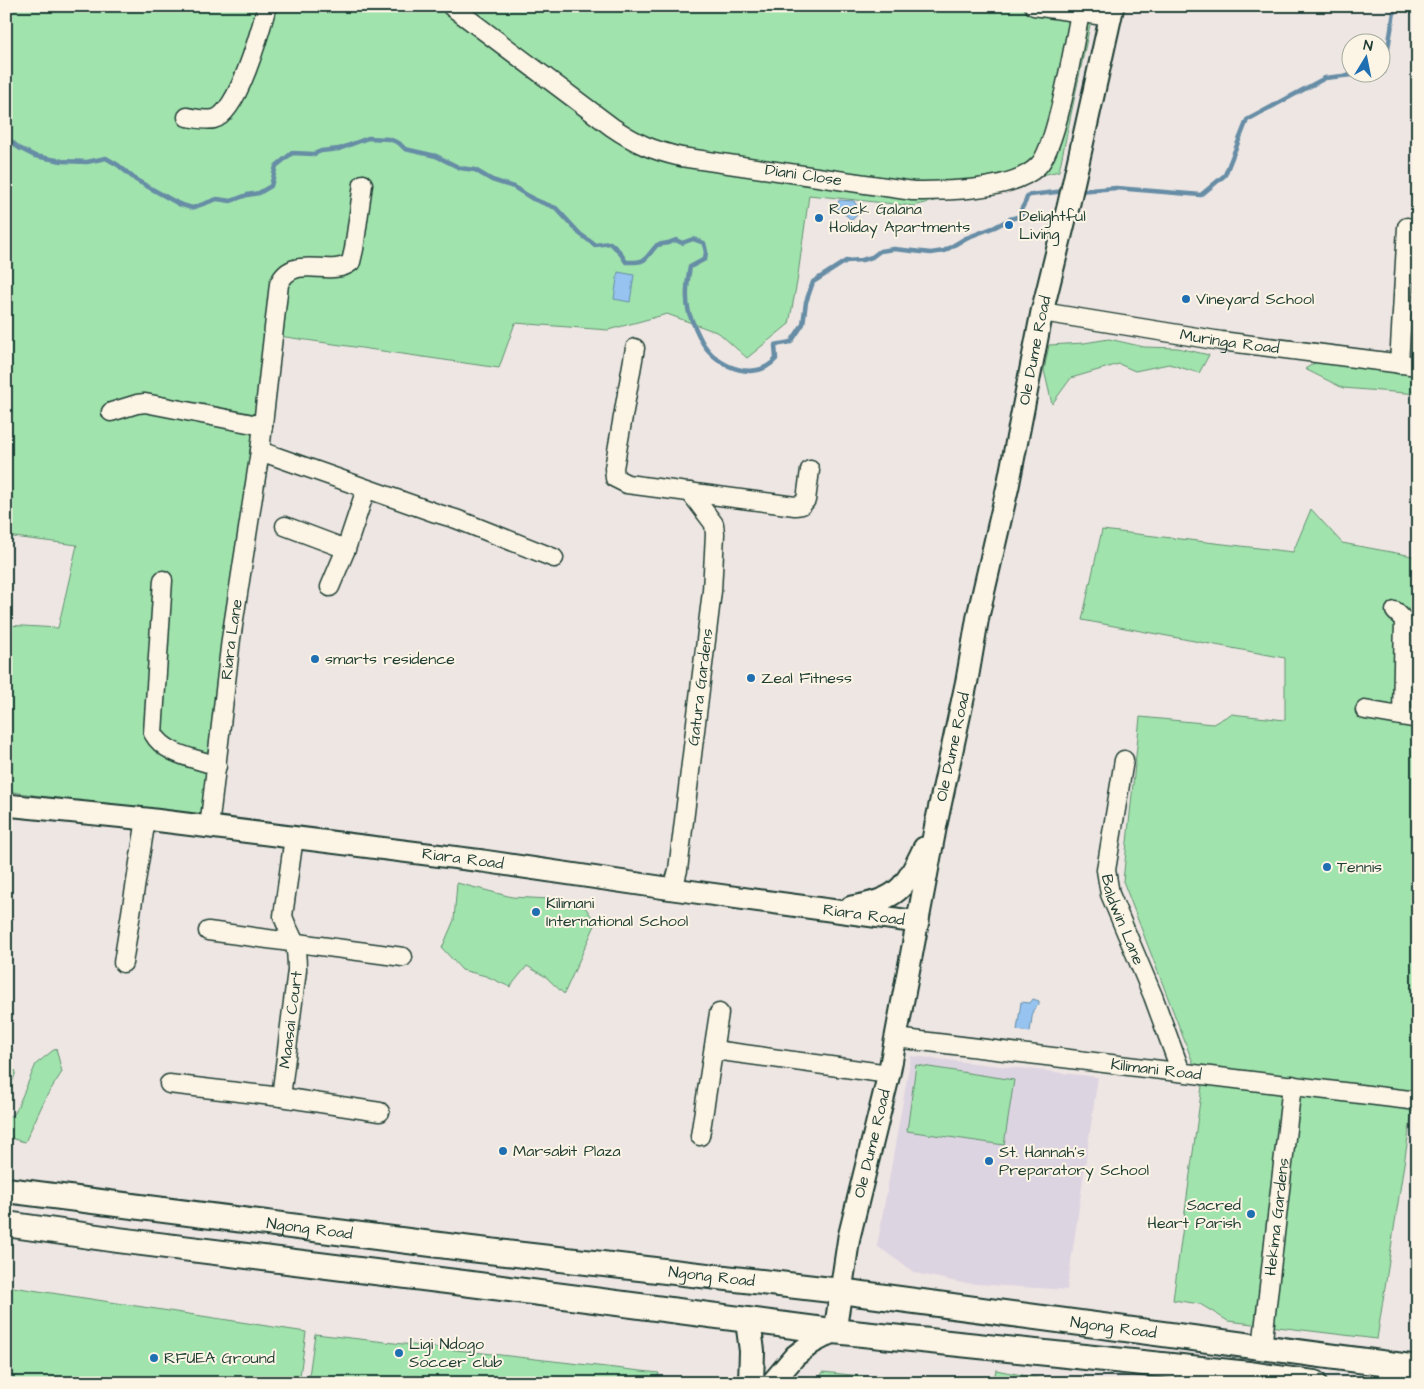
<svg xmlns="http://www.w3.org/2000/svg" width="1424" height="1389" viewBox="0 0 1424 1389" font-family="'Architects Daughter',sans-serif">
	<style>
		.built { fill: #ddd4e1 }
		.green { fill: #a1e3ad; stroke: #609070 }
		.water { fill: #96c3f0; stroke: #668da5 }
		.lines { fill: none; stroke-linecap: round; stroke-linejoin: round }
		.stream { stroke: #668da5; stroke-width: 4.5 }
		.minor-casing { stroke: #1f3d34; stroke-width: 21 }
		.tertiary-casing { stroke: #1f3d34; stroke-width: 25 }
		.secondary-casing { stroke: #1f3d34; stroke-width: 28 }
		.minor { stroke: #fcf5e5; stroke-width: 18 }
		.tertiary { stroke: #fcf5e5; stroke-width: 21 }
		.secondary { stroke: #fcf5e5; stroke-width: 24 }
		.poi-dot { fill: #1f6fb2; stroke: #fcf5e5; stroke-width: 2 }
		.labels { text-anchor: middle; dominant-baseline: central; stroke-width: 4; stroke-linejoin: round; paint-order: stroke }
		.street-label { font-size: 16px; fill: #1f3d34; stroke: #fcf5e5 }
		.poi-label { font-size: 16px; fill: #1f3d34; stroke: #fcf5e5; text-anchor: start }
	</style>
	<rect width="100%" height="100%" fill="#eee6e3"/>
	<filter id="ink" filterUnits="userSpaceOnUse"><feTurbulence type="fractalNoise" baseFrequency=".02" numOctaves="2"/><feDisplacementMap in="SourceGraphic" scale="10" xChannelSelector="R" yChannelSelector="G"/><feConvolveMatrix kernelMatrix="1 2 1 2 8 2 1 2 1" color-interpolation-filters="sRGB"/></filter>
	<g filter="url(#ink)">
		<path class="built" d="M911,1056L1098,1077L1067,1290L962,1283L915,1273L877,1246Z"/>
		<path class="green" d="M6,6H1094L1059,171L913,206L809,195L797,282L789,324L747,358L719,333L667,314L608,330L515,323L499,368L265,334L204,820L6,791V625L58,628L77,545L6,536Z
			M1109,339L1144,347L1178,348L1209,355L1199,373L1169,364L1135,371L1119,364L1071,378L1052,404L1044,370L1049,345L1084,343Z
			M1335,350L1418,356V394L1343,388L1305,369Z
			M1311,509L1342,543L1418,557V1088L1412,1112L1377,1339L1228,1321L1200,1304L1173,1300L1202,1086L1123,881L1140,717L1213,724L1231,714L1285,720V658L1082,620L1102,530L1293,552Z
			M457,883L512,897L550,899L585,907L596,923L564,994L546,977L527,966L510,987L486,976L462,970L442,948L454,920Z
			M56,1048L62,1072L46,1097L25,1142L6,1137V1118L15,1113L36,1064Z
			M916,1065L1014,1080L1004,1145L907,1131Z
			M6,1069L16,1071L8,1096L6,1097Z
			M6,1286L306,1332L299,1383H6Z
			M315,1334L659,1373L657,1383H308Z
			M996,1370L1037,1378L1083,1383H993Z
			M823,1372L925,1383H816Z"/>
		<path class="water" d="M839,200L854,201L858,208L857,215L852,220L837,208Z
			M618,272L634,275L630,302L614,299Z
			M1033,999L1039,1001V1004L1033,1010L1030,1032L1017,1030L1021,1002L1030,1003Z"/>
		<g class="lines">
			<path class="stream" d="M1382,72H1384L1395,6
				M6,137L19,148L35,156L62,161L87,162L106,158L118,165L136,180L179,204L192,208L217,199L231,201L247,195L259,193L271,186L276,166L292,153L314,154L321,151L339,149L368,138L389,139L399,143L405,149L436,156L460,168L475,170L492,180L514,187L533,199L556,208L580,234L595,245L610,243L619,251L626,262C648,263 644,259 657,245L668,243L676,240L682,243L693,239L704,243L706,252L705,259L690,267C687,282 685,299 689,313C692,321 700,339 704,345C720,368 755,382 776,359L775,345L791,342L803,324L806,302L813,282L846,261L862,260L872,257L880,251L894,249L931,253L944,251L966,238L995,227L1010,219L1021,216L1023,213L1021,210C1023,205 1026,203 1027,197L1030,195L1065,191
				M1078,191L1116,188L1201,195L1225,175L1247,120L1325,78L1378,72"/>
			<g class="minor-casing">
				<g id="minor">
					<path id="s1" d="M451,6L612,127C637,144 652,150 681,157L913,191C946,191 1013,191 1038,166C1057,148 1074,43 1080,13"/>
					<path d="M1034,6L1111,17"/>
					<path d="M187,117C195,118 206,121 214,119C238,114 261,28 267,6"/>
					<path id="s2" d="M1042,312L1221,341L1418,366"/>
					<path d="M635,348L614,468L615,478L627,484L795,506L802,505L806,500L810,470"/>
					<path d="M1399,364L1407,227"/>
					<path d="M111,412L137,404L145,403L263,426"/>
					<path d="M260,451L436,513L456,519L554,558"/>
					<path d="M285,526L346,549"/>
					<path d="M163,580L153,733C165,755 195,758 217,766"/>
					<path d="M330,587L346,549L366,489"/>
					<path d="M1395,611L1404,620L1402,716"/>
					<path d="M1365,710L1418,719"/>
					<path id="s3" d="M1124,760L1106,870L1110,894L1153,996L1181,1072"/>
					<path id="s4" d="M209,828L231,639L260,451L279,284C293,252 331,279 351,262L354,249L363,184"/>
					<path id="s5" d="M673,889L678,870L712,591L715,534L714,524L690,492"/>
					<path d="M208,931L403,957"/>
					<path d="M123,963L146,819"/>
					<path id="s6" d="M896,1038L1418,1101"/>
					<path d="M714,1050L889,1074"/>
					<path d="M169,1084L281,1097L380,1112"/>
					<path id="s7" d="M281,1097L297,970C297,961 297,951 294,942C291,933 286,926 283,916L294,837"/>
					<path d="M700,1136L719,1013"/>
					<path id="s8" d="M1262,1348L1292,1085"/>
				</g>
			</g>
			<g class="tertiary-casing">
				<g id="tertiary">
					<path id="s9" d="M6,805L146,819L483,861L673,889L918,922"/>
					<path d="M851,907C898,899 904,890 924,848"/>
					<path id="s10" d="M772,1383L795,1356L812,1343L835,1331L849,1237L889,1074L936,824L967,680L978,616L1008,486L1042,312L1069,203L1113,6"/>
				</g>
			</g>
			<g class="secondary-casing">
				<g id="secondary">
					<path id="s11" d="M6,1190L471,1249L840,1291L1418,1368"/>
					<path d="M6,1224L118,1240L463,1283L824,1330L1249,1374L1314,1383"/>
					<path d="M748,1321L752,1351L751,1383"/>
				</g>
			</g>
			<use href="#minor" class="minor"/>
			<use href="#tertiary" class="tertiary"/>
			<use href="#secondary" class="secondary"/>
		</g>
	</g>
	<g class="poi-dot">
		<circle cx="819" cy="218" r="5"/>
		<circle cx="1009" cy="225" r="5"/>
		<circle cx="1186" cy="299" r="5"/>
		<circle cx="315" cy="659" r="5"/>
		<circle cx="751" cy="678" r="5"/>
		<circle cx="1327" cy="867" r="5"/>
		<circle cx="536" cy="912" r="5"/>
		<circle cx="503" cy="1151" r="5"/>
		<circle cx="989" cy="1161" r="5"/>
		<circle cx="1251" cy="1214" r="5"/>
		<circle cx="399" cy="1353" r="5"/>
		<circle cx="154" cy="1358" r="5"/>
	</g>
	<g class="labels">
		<g class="street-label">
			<text stroke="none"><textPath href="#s1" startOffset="401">Diani Close</textPath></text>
			<text stroke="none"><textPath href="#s2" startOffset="190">Muringa Road</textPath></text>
			<text stroke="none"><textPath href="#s10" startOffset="1084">Ole Dume Road</textPath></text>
			<text stroke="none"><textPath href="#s4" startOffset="190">Riara Lane</textPath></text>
			<text stroke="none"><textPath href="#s5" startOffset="204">Gatura Gardens</textPath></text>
			<text stroke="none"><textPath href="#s10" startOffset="679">Ole Dume Road</textPath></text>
			<text stroke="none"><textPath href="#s9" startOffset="460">Riara Road</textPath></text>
			<text stroke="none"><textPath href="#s9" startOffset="865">Riara Road</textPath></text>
			<text stroke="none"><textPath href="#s3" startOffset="164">Baldwin Lane</textPath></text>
			<text stroke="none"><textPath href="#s7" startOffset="78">Maasai Court</textPath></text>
			<text stroke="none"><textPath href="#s6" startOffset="262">Kilimani Road</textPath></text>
			<text stroke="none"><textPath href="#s10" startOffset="274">Ole Dume Road</textPath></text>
			<text stroke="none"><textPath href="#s8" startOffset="132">Hekima Gardens</textPath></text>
			<text stroke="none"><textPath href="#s11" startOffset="306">Ngong Road</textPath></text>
			<text stroke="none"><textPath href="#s11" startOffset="711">Ngong Road</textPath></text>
			<text stroke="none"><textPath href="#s11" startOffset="1116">Ngong Road</textPath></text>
		</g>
		<g class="poi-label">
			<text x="829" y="209">Rock Galana<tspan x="829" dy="18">Holiday Apartments</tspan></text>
			<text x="1019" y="216">Delightful<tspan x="1019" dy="18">Living</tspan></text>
			<text x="1196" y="299">Vineyard School</text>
			<text x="325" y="659">smarts residence</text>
			<text x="761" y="678">Zeal Fitness</text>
			<text x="1337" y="867">Tennis</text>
			<text x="546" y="903">Kilimani<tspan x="546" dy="18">International School</tspan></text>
			<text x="513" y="1151">Marsabit Plaza</text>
			<text x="999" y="1152">St. Hannah's<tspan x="999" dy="18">Preparatory School</tspan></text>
			<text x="1241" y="1205" text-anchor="end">Sacred<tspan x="1241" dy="18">Heart Parish</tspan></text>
			<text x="409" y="1344">Ligi Ndogo<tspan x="409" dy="18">Soccer club</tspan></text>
			<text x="164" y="1358">RFUEA Ground</text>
		</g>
	</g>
	<rect width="1424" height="1389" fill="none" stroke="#fcf5e5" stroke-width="25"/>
	<rect x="12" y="12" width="1399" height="1364" fill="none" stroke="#1f3d34" stroke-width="2" filter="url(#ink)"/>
	<g transform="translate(1366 58) rotate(10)"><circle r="24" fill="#fcf5e5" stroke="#a4ab9e"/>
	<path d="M0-4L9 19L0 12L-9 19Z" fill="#1f6fb2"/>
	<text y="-8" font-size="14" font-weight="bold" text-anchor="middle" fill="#1f3d34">N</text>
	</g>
</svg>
